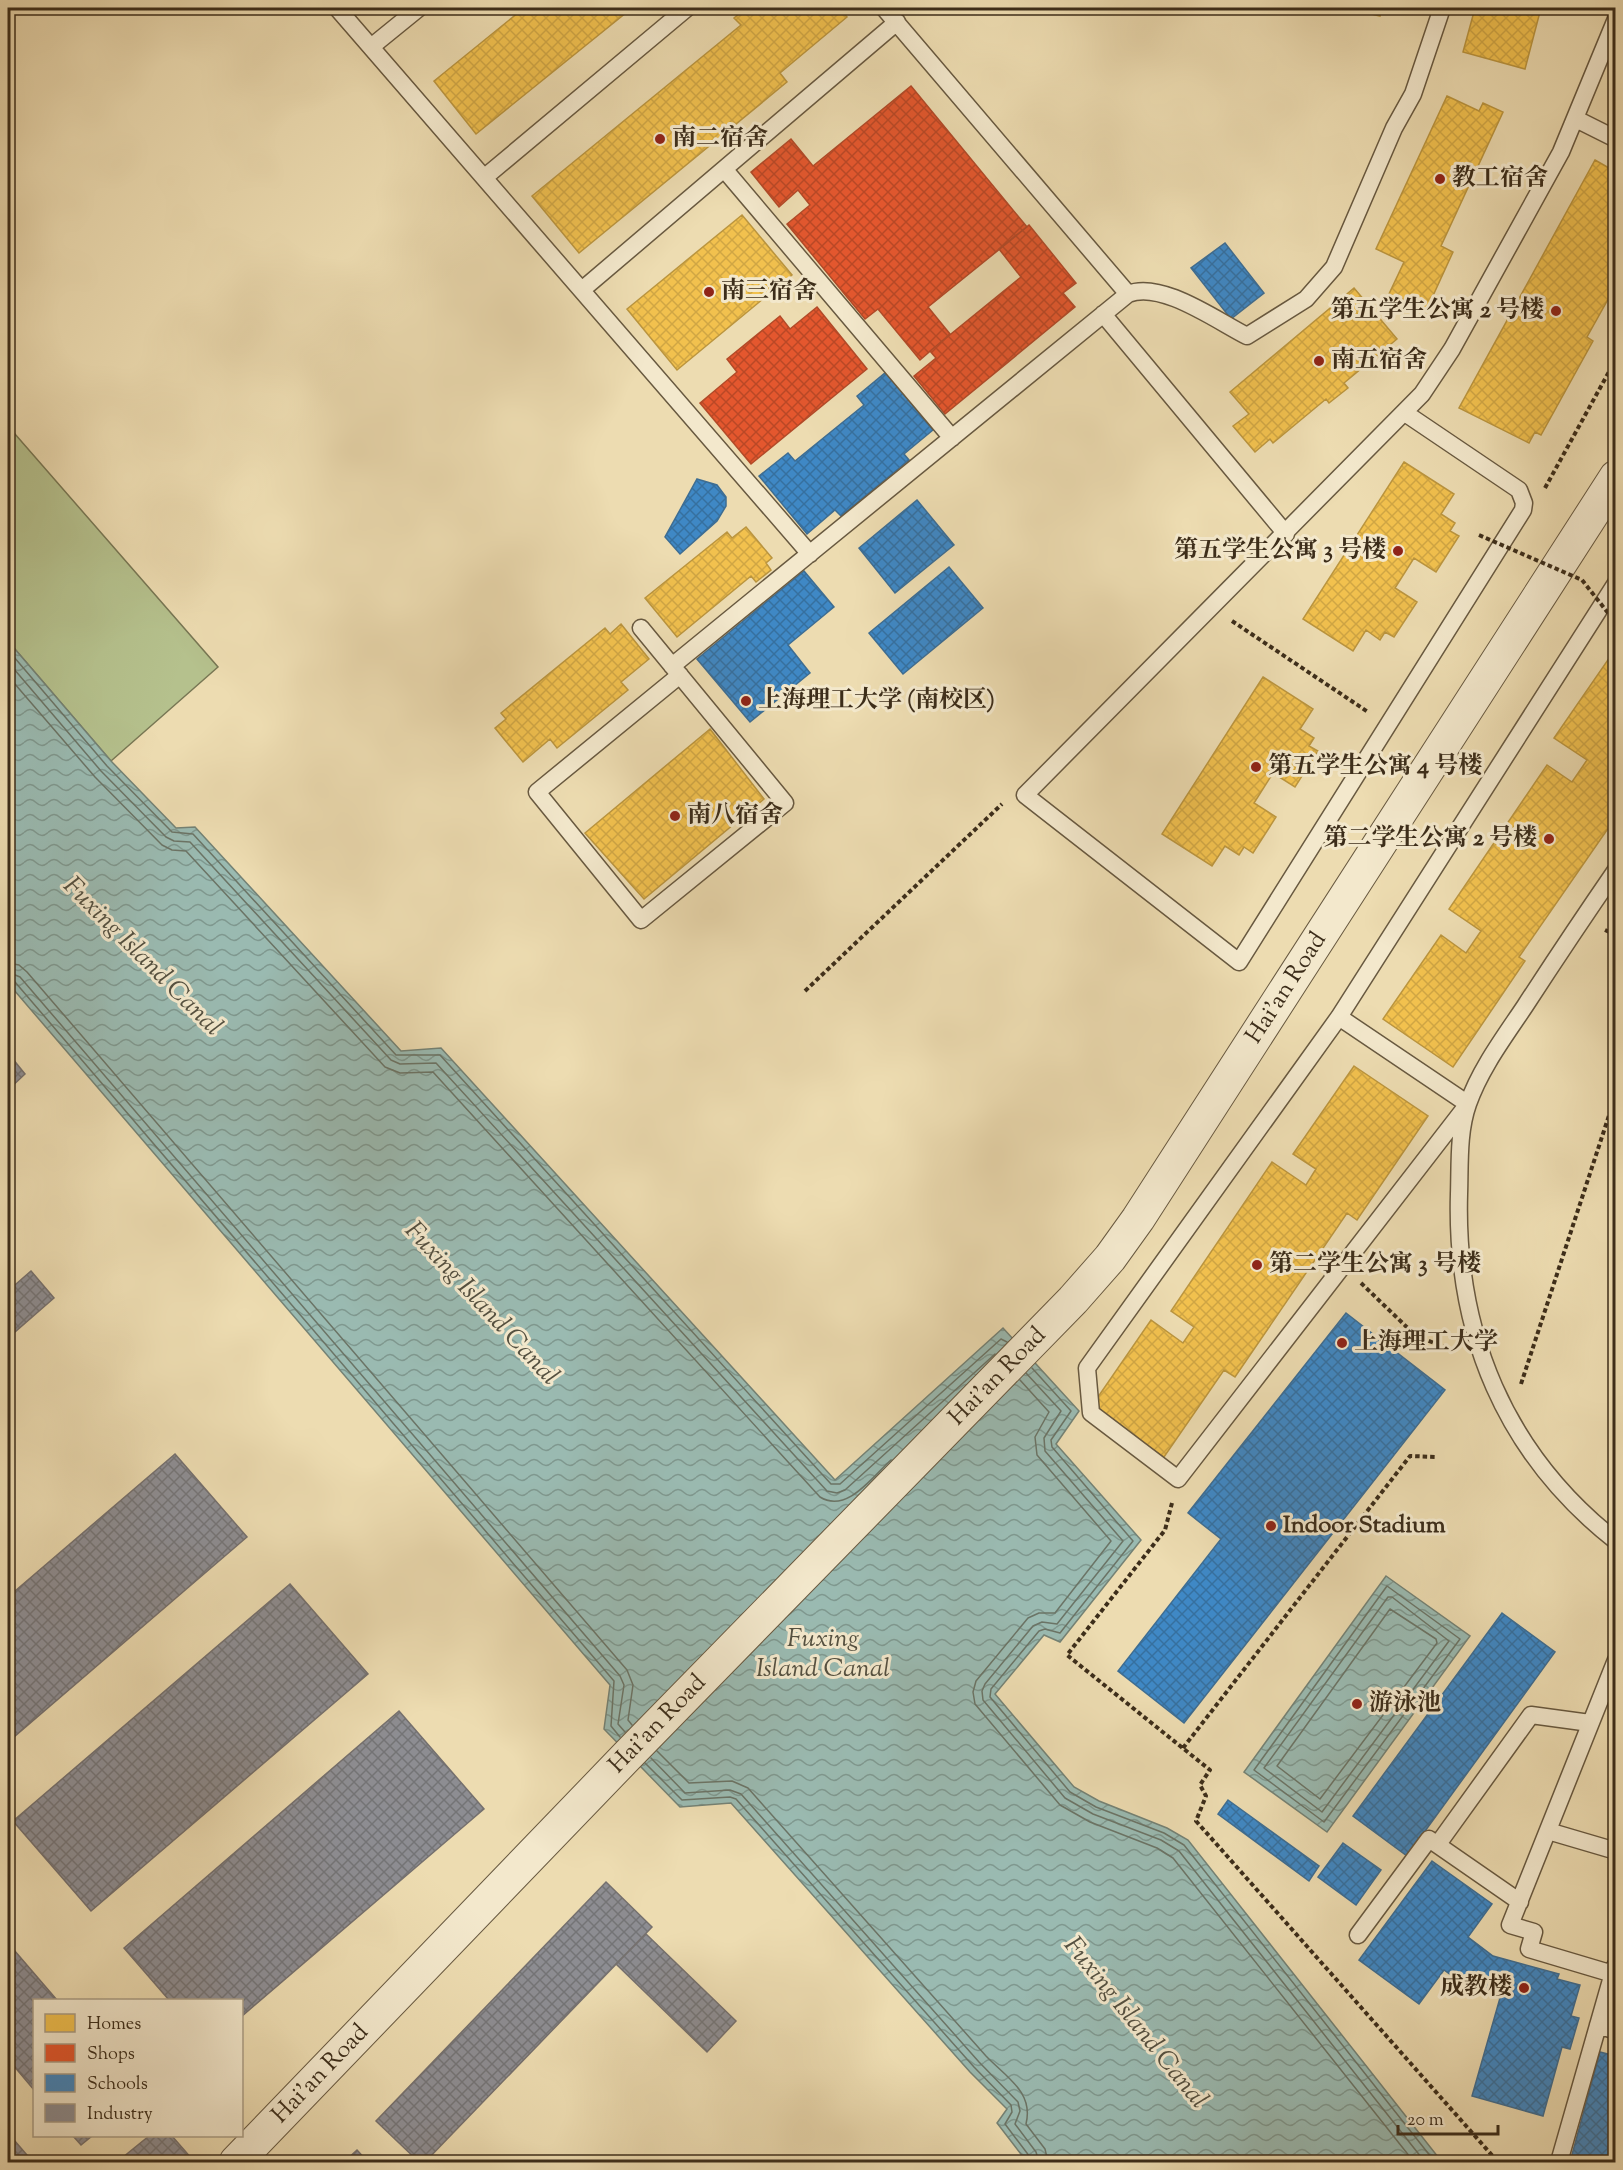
<svg xmlns="http://www.w3.org/2000/svg" width="1623" height="2170" viewBox="0 0 1623 2170" font-family="'Sorts Mill Goudy','Noto Serif SC',serif">
	<style>
		.green { fill: #b5c18d; stroke: #787754; stroke-width: 1.5 }
		.water { fill: url(#water-waves); stroke: #748275; stroke-width: 1.5 }
		.homes { fill: url(#homes-cross-hatch); stroke: #bb953e; stroke-width: 1.5 }
		.shops { fill: url(#shops-cross-hatch); stroke: #b24a28; stroke-width: 1.5 }
		.schools { fill: url(#schools-cross-hatch); stroke: #3e6d92; stroke-width: 1.5 }
		.industry { fill: url(#industry-cross-hatch); stroke: #75706e; stroke-width: 1.5 }
		.lines { fill: none; stroke-linecap: round; stroke-linejoin: round }
		.shore { stroke: #6b7466; stroke-width: 1.5 }
		.service-casing { stroke: #685940; stroke-width: 19 }
		.tertiary-casing { stroke: #685940; stroke-width: 35 }
		.path { stroke: #3c2d1a; stroke-width: 4; stroke-dasharray: 4.5 3; stroke-linecap: butt }
		.service { stroke: #f3e8cc; stroke-width: 16 }
		.tertiary { stroke: #f3e8cc; stroke-width: 33 }
		.path-bridge { stroke: #3c2d1a; stroke-width: 4; stroke-dasharray: 4.5 3; stroke-linecap: butt }
		.poi-dot { fill: #8f2418; stroke: #f3e8cc; stroke-width: 2 }
		.labels { text-anchor: middle; dominant-baseline: central; stroke-width: 6; stroke-linejoin: round; paint-order: stroke }
		.poi-label { font-size: 24px; font-weight: bold; fill: #3c2d1a; stroke: #f3e8cc; text-anchor: start }
		.street-label { font-size: 24px; fill: #3c2d1a; stroke: #f3e8cc }
		.water-label { font-size: 26px; font-style: italic; fill: #545040; stroke: #f3e8cc }
	</style>
	<defs>
		<pattern id="water-waves" width="16" height="10" patternUnits="userSpaceOnUse" patternTransform="scale(1.5)"><rect width="16" height="10" fill="#9abab1"/><path d="M0 5q4-4 8 0t8 0" fill="none" stroke="#7f988f"/></pattern>
		<pattern id="homes-cross-hatch" width="8" height="8" patternUnits="userSpaceOnUse" patternTransform="scale(1.5)"><rect width="8" height="8" fill="#f2c14e"/><path d="M0 0l8 8M0 8l8-8" fill="none" stroke="#d0a644"/></pattern>
		<pattern id="shops-cross-hatch" width="8" height="8" patternUnits="userSpaceOnUse" patternTransform="scale(1.5)"><rect width="8" height="8" fill="#e4572e"/><path d="M0 0l8 8M0 8l8-8" fill="none" stroke="#ba4826"/></pattern>
		<pattern id="schools-cross-hatch" width="8" height="8" patternUnits="userSpaceOnUse" patternTransform="scale(1.5)"><rect width="8" height="8" fill="#3f88c5"/><path d="M0 0l8 8M0 8l8-8" fill="none" stroke="#36709f"/></pattern>
		<pattern id="industry-cross-hatch" width="8" height="8" patternUnits="userSpaceOnUse" patternTransform="scale(1.5)"><rect width="8" height="8" fill="#8d8d92"/><path d="M0 0l8 8M0 8l8-8" fill="none" stroke="#747476"/></pattern>
	</defs>
	<rect width="100%" height="100%" fill="#eddcb1"/>
	<filter id="stains"><feTurbulence type="fractalNoise" baseFrequency=".00333" numOctaves="4"/><feColorMatrix values="0 0 0 0 .2 0 0 0 0 .09 0 0 0 0 .02 0 0 0 .5 -.17"/></filter>
	<radialGradient id="worn" r=".72"><stop offset=".6" stop-color="#630" stop-opacity="0"/><stop offset="1" stop-color="#630" stop-opacity=".3"/></radialGradient>
	<path class="green" d="M8,426L218,667L111,761L8,641Z"/>
	<path class="water" d="M8,641L111,761L176,828L195,827L401,1051L441,1048L835,1480L1003,1328L1079,1411L1056,1444L1141,1540L1060,1642L1044,1635L995,1694L1074,1787L1099,1801L1167,1828L1188,1840L1442,2162H1027L997,2123L1007,2109L970,2072L731,1803L680,1807L604,1729L610,1685L8,983Z
		M1386,1576L1470,1636L1327,1832L1244,1772Z"/>
	<path class="homes" d="M524,8H632L476,134L434,81Z
		M746,8H839L847,17L780,73L787,82L579,253L532,196L741,25L734,18Z
		M1346,8H1382L1380,16Z
		M1475,8H1541L1525,69L1463,52Z
		M1447,96L1479,111L1483,103L1503,112L1441,246L1453,252L1426,311L1389,294L1404,262L1376,249Z
		M1595,160L1616,172V285L1587,337L1593,341L1541,435L1535,432L1529,443L1459,408Z
		M742,215L792,275L677,370L627,309Z
		M1354,288L1397,339L1344,383L1348,388L1329,403L1326,399L1273,443L1270,439L1255,452L1233,426L1249,414L1230,392Z
		M1404,462L1454,494L1441,514L1455,523L1450,531L1459,536L1436,572L1414,558L1395,588L1417,602L1394,637L1385,632L1380,640L1366,630L1353,651L1303,619Z
		M746,527L772,558L766,563L771,570L756,582L751,576L677,637L645,598L727,532L732,538Z
		M621,624L649,659L621,682L628,690L557,748L550,739L523,762L495,728L506,719L501,713L605,628L610,634Z
		M1614,651L1616,817L1519,957L1525,961L1453,1067L1383,1019L1441,935L1466,953L1481,931L1449,909L1547,765L1572,782L1587,760L1554,738Z
		M1263,677L1313,709L1300,729L1314,738L1309,746L1318,751L1295,787L1273,773L1254,803L1276,817L1253,853L1244,847L1239,855L1225,846L1212,866L1162,834Z
		M710,729L764,799L644,899L585,833Z
		M1354,1066L1428,1116L1357,1220L1347,1213L1235,1377L1224,1370L1164,1457L1091,1407L1151,1320L1183,1343L1194,1327L1171,1311L1272,1162L1306,1185L1316,1169L1293,1154Z"/>
	<path class="shops" d="M911,86L1027,227L928,307L950,334L920,360L878,309L865,319L787,224L810,205L798,190L779,207L751,172L791,139L813,166Z
		M1029,225L1076,283L1063,293L1075,307L945,414L914,376L936,358L930,351L1021,277L999,249Z
		M817,307L867,369L751,464L700,403L737,372L727,359L780,316L790,329Z"/>
	<path class="schools" d="M1225,243L1264,293L1231,319L1191,268Z
		M886,372L933,430L904,454L909,460L841,516L835,510L807,534L759,476L788,453L795,461L864,405L857,396Z
		M697,479L717,485L726,497V506L717,521L680,554L665,537Z
		M917,500L954,545L895,593L859,548Z
		M949,567L983,608L903,674L869,633Z
		M804,571L834,607L788,645L810,673L750,722L697,659Z
		M1346,1313L1445,1390L1184,1723L1118,1671L1221,1539L1188,1513Z
		M1502,1613L1555,1652L1407,1856L1353,1816Z
		M1228,1800L1319,1866L1309,1881L1218,1814Z
		M1343,1843L1381,1870L1356,1905L1318,1877Z
		M1432,1861L1492,1904L1468,1937L1493,1956L1559,1974L1557,1979L1580,1985L1571,2016L1579,2018L1570,2049L1562,2047L1543,2116L1472,2096L1500,1998L1473,1991L1444,1970L1419,2004L1359,1960Z
		M1600,2052L1616,2056V2162H1570Z"/>
	<path class="industry" d="M8,1053L25,1074L8,1090Z
		M31,1271L54,1298L8,1338V1291Z
		M175,1454L247,1537L8,1742V1597Z
		M290,1584L368,1674L91,1911L13,1821Z
		M399,1711L484,1809L242,2016V2000H169L124,1948Z
		M606,1882L652,1927L425,2162H419L376,2121Z
		M646,1934L736,2021L707,2052L616,1964Z
		M8,1943L57,2000H34V2090L8,2059Z
		M8,2133L33,2162H8Z
		M73,2136H92L81,2145Z
		M149,2136H172L193,2160L190,2162H117Z
		M357,2150L368,2162H344Z"/>
	<g class="lines">
		<path class="shore" d="M8,650L107,766L172,832L193,834L396,1055H440L831,1484H840L1001,1339L1007,1342
			M8,662L101,771L166,837L174,841L190,842L391,1060L400,1064L436,1063L827,1491L837,1493L845,1490L995,1354
			M8,676L95,777L162,845L172,850L186,851L385,1067L400,1073L433,1072L820,1497C847,1514 873,1476 891,1460
			M8,963L19,965L27,972L627,1670L633,1685L628,1720L632,1725
			M8,972L20,977L620,1676L624,1685L618,1724L625,1732
			M8,980L15,982L614,1681L611,1726L620,1737
			M1032,1368L1071,1411L1051,1440L1052,1447L1133,1541L1060,1633L1045,1629L1039,1631L991,1689L990,1697L1070,1792L1096,1807L1164,1833L1184,1845L1435,2162
			M1026,1373L1061,1411L1044,1438L1045,1451L1123,1541L1057,1624L1042,1622L1033,1626L985,1684L982,1691L983,1700L1065,1798L1093,1814L1161,1840L1179,1851L1425,2162
			M1020,1380L1049,1412L1035,1437L1037,1455L1111,1541L1055,1613H1039L1028,1618L976,1681L973,1692L975,1704L1060,1805L1090,1822L1157,1848L1173,1858L1414,2162
			M1387,1586L1460,1639L1324,1822L1254,1770Z
			M1388,1597H1392L1449,1641L1322,1812L1264,1768Z
			M1390,1609L1436,1639L1437,1643L1320,1799L1277,1766Z
			M657,1751L689,1783L732,1781L748,1788L986,2056C1006,2077 1034,2092 1026,2124L1045,2149L1048,2162
			M651,1758L685,1793L730,1790L741,1794L979,2062L1018,2102L1020,2111L1015,2124L1036,2152L1039,2162
			M645,1763L682,1800L730,1797L736,1799L974,2067L1011,2105L1012,2112L1005,2124L1030,2157L1031,2162"/>
		<g class="service-casing">
			<path id="service" d="M337,8L810,554
				M884,8L1128,294
				M371,47L419,8
				M1576,119L1616,139
				M724,169L952,438
				M485,177L687,8
				M583,289L897,22
				M1103,314L1286,534
				M1405,413L1519,490L1524,503L1523,510L1239,962L1025,795L1422,394L1452,349L1561,152L1616,19
				M641,628L785,803L641,920L537,792L680,675
				M672,666L1128,294C1161,280 1217,321 1247,336L1306,299L1334,267L1394,128L1413,94L1442,8
				M1616,870C1585,915 1555,960 1525,1006C1505,1036 1480,1069 1468,1104C1458,1132 1460,1165 1459,1194C1455,1333 1505,1454 1616,1541
				M1339,1017L1468,1104L1178,1479L1091,1413L1087,1368L1339,1017L1616,583
				M1548,1831L1616,1851
				M1438,1844L1531,1715L1590,1723
				M1358,1935L1429,1839L1520,1902
				M1613,1974L1529,1949L1534,1932L1510,1925L1616,1660
				M1598,2025L1616,2031
				M1559,2162L1615,1966"/>
		</g>
		<g class="tertiary-casing">
			<g id="tertiary">
				<path id="s1" d="M236,2162L627,1756L1073,1300L1110,1258L1138,1219L1616,477"/>
			</g>
		</g>
		<path class="path" d="M1545,488L1616,359
			M1232,621L1368,712
			M1605,930L1616,935
			M805,991L1002,804
			M1361,1283L1416,1336L1455,1351
			M1521,1384L1616,1094
			M1172,1503L1165,1530L1067,1655L1210,1770L1200,1785L1206,1796L1196,1821L1498,2162
			M1183,1748L1410,1456L1436,1457"/>
		<use href="#service" class="service"/>
		<use href="#tertiary" class="tertiary"/>
		<path class="path-bridge" d="M1479,535L1582,580L1616,623"/>
	</g>
	<g class="poi-dot">
		<circle cx="660" cy="139" r="6"/>
		<circle cx="1440" cy="179" r="6"/>
		<circle cx="709" cy="292" r="6"/>
		<circle cx="1556" cy="311" r="6"/>
		<circle cx="1319" cy="361" r="6"/>
		<circle cx="1398" cy="551" r="6"/>
		<circle cx="746" cy="701" r="6"/>
		<circle cx="1256" cy="767" r="6"/>
		<circle cx="675" cy="816" r="6"/>
		<circle cx="1549" cy="839" r="6"/>
		<circle cx="1257" cy="1265" r="6"/>
		<circle cx="1342" cy="1343" r="6"/>
		<circle cx="1271" cy="1526" r="6"/>
		<circle cx="1357" cy="1704" r="6"/>
		<circle cx="1524" cy="1988" r="6"/>
	</g>
	<g class="labels">
		<g class="poi-label">
			<text x="672" y="139">南二宿舍</text>
			<text x="1452" y="179">教工宿舍</text>
			<text x="721" y="292">南三宿舍</text>
			<text x="1544" y="311" text-anchor="end">第五学生公寓 2 号楼</text>
			<text x="1331" y="361">南五宿舍</text>
			<text x="1386" y="551" text-anchor="end">第五学生公寓 3 号楼</text>
			<text x="758" y="701">上海理工大学 (南校区)</text>
			<text x="1268" y="767">第五学生公寓 4 号楼</text>
			<text x="687" y="816">南八宿舍</text>
			<text x="1537" y="839" text-anchor="end">第二学生公寓 2 号楼</text>
			<text x="1269" y="1265">第二学生公寓 3 号楼</text>
			<text x="1354" y="1343">上海理工大学</text>
			<text x="1283" y="1526">Indoor Stadium</text>
			<text x="1369" y="1704">游泳池</text>
			<text x="1512" y="1988" text-anchor="end">成教楼</text>
		</g>
		<g class="street-label">
			<text stroke="none"><textPath href="#s1" startOffset="1580">Hai'an Road</textPath></text>
			<text stroke="none"><textPath href="#s1" startOffset="1094">Hai'an Road</textPath></text>
			<text stroke="none"><textPath href="#s1" startOffset="608">Hai'an Road</textPath></text>
			<text stroke="none"><textPath href="#s1" startOffset="122">Hai'an Road</textPath></text>
		</g>
		<g class="water-label">
			<text transform="translate(142 957) rotate(45)">Fuxing Island Canal</text>
			<text transform="translate(481 1304) rotate(47)">Fuxing Island Canal</text>
			<text x="823" y="1639">Fuxing<tspan x="823" dy="30">Island Canal</tspan></text>
			<text transform="translate(1135 2023) rotate(51)">Fuxing Island Canal</text>
		</g>
	</g>
	<rect width="1623" height="2170" fill="none" stroke="#eddcb1" stroke-width="30"/>
	<rect x="9" y="9" width="1605" height="2152" fill="none" stroke="#3c2d1a" stroke-width="3"/>
	<rect x="15" y="15" width="1593" height="2140" fill="none" stroke="#3c2d1a" stroke-width="1.5"/>
	<rect x="33" y="1999" width="210" height="138" fill="#f3e8cc" stroke="#aa9d85" stroke-width="1.5"/>
	<rect x="45" y="2014" width="30" height="18" fill="#f2c14e" stroke="#aa9d85" stroke-width="1.5"/>
	<text x="87" y="2029" font-size="18" fill="#3c2d1a">Homes</text>
	<rect x="45" y="2044" width="30" height="18" fill="#e4572e" stroke="#aa9d85" stroke-width="1.5"/>
	<text x="87" y="2059" font-size="18" fill="#3c2d1a">Shops</text>
	<rect x="45" y="2074" width="30" height="18" fill="#3f88c5" stroke="#aa9d85" stroke-width="1.5"/>
	<text x="87" y="2089" font-size="18" fill="#3c2d1a">Schools</text>
	<rect x="45" y="2104" width="30" height="18" fill="#8d8d92" stroke="#aa9d85" stroke-width="1.5"/>
	<text x="87" y="2119" font-size="18" fill="#3c2d1a">Industry</text>
	<path d="M1398 2125v9h100v-9" fill="none" stroke="#3c2d1a" stroke-width="3"/>
	<text x="1407" y="2125" font-size="18" fill="#3c2d1a" stroke="#f3e8cc" stroke-width="4.5" paint-order="stroke">20 m</text>
	<rect width="100%" height="100%" filter="url(#stains)"/>
	<rect width="100%" height="100%" fill="url(#worn)"/>
</svg>
